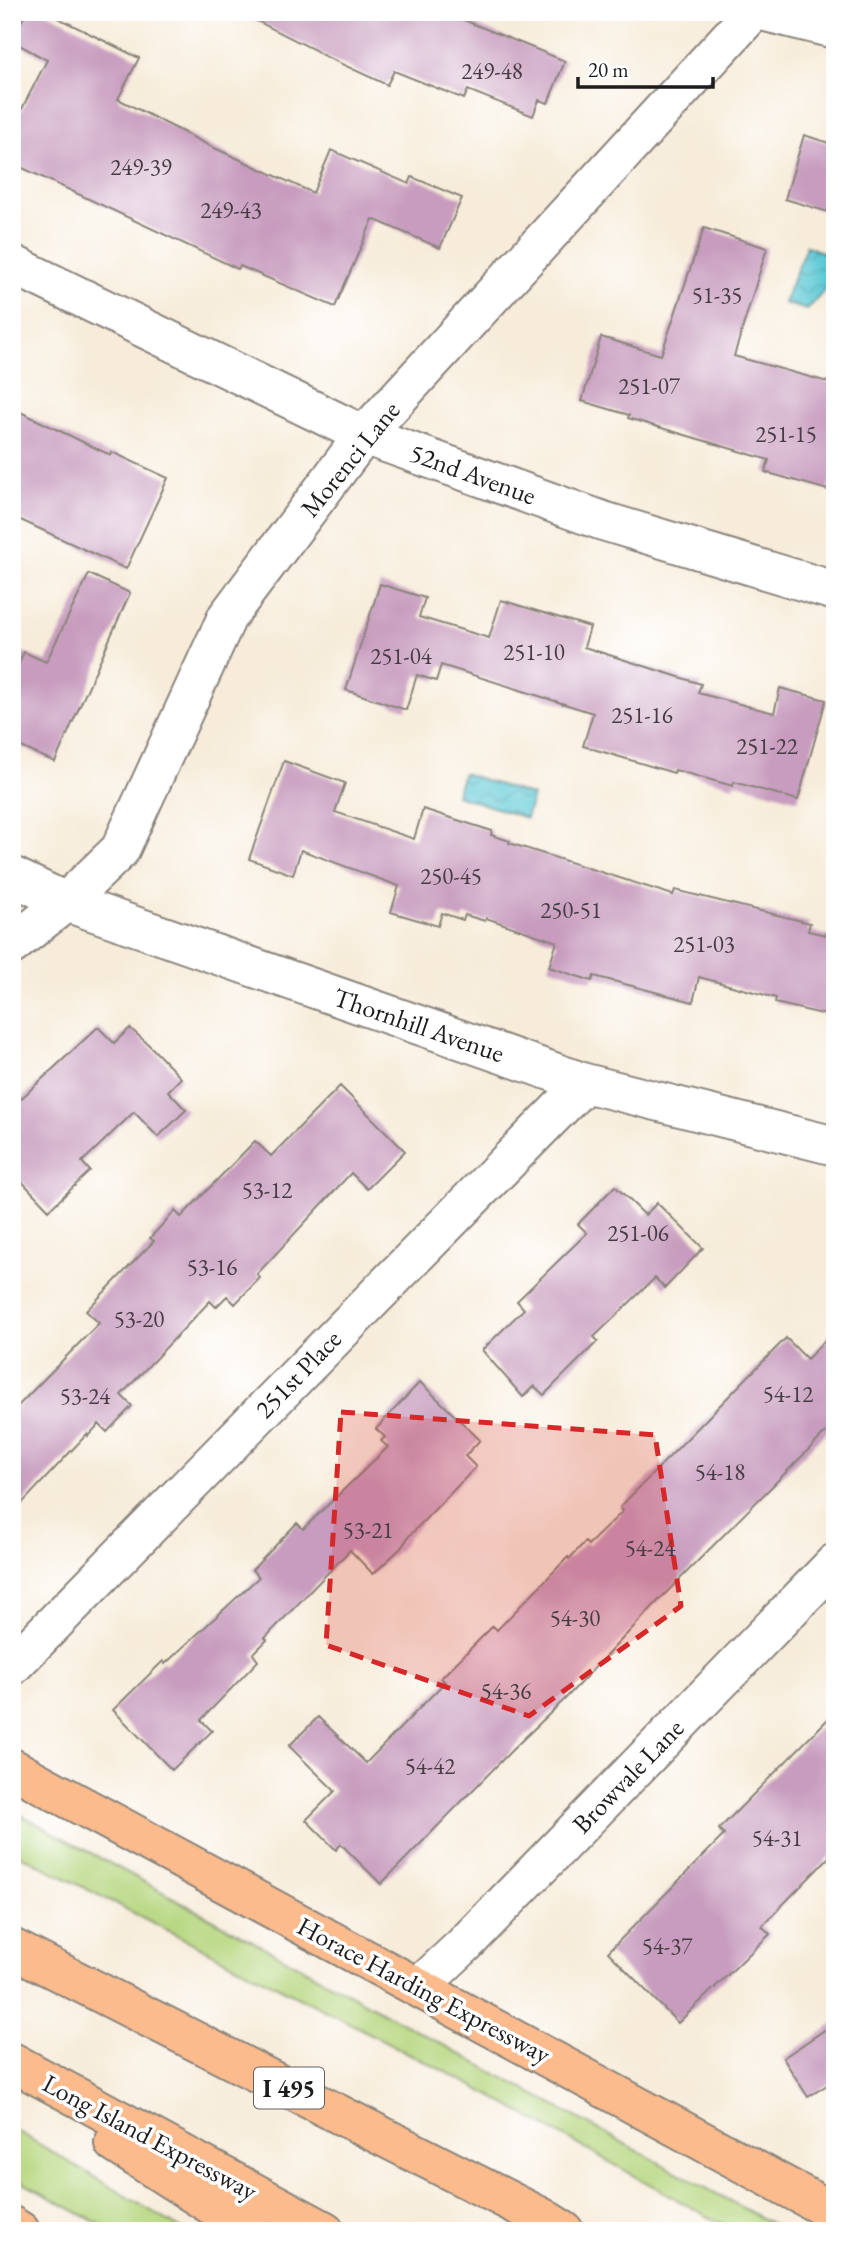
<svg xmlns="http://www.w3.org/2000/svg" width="847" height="2243" viewBox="0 0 847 2243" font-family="'EB Garamond',serif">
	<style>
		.grass { fill: #b4d57c; stroke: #68784c; stroke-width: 2 }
		.water { fill: url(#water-waves); stroke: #3c7278; stroke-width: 2 }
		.building { fill: #c79cbe }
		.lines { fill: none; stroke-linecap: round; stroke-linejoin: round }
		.minor-casing { stroke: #8a847b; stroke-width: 42 }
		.major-casing { stroke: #8a847b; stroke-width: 42 }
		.highway-casing { stroke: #8a847b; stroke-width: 42 }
		.minor { stroke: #fff; stroke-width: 38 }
		.major { stroke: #fbbb8d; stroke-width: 38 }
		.highway { stroke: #fbbb8d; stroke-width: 38 }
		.marked { fill: #d62828; fill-opacity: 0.2; stroke: #d62828; stroke-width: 5; stroke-dasharray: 14 9; stroke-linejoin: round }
		.labels { text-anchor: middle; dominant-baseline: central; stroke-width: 7; stroke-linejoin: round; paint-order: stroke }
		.number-label { font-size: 23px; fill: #473c44 }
		.shield { fill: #fff; stroke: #606060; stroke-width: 2 }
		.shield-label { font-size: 24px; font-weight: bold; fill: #1c1c1c }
		.street-label { font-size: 26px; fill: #1c1c1c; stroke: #fff }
	</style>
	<defs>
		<pattern id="water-waves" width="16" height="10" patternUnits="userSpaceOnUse" patternTransform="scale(1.75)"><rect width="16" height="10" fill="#5dc9d5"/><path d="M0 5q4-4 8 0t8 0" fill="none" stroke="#50acb6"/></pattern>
	</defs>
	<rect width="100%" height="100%" fill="#fff"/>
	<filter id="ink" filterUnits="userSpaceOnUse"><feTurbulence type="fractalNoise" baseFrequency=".0143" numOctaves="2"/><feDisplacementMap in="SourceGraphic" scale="14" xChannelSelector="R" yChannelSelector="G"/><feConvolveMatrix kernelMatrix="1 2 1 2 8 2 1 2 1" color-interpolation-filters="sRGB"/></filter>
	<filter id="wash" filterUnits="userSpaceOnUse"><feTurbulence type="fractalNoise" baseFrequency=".00686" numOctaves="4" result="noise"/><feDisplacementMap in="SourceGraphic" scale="28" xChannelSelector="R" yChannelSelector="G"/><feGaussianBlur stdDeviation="1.57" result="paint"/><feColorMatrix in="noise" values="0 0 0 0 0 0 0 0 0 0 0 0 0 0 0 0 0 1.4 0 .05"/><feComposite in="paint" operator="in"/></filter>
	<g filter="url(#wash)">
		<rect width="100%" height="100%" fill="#f7ecda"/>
		<path class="grass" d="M12,1810L785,2231H734L475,2087L12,1851Z
			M12,2128L185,2231H112L12,2177Z"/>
		<path class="water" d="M806,246L835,257V278L807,310L784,303Z
			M463,773L533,796L526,818L456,795Z"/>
		<g id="blocks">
			<path class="building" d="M26,12H46L139,58L118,99L208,145L313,193L331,150L409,184L412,177L462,198L440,248L373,219L335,307L240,266L238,269L12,163V128L47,60L12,41Z
				M239,12H444L565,61L548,103L539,100L533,116L468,90L464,99L394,71L387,85L322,55L315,50Z
				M804,135L835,145V214L785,199Z
				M704,228L767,248L734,356L835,384V467L828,490L765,472L769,460L628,418L629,415L582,401L601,337L661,355Z
				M12,408L110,455L112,452L168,478L126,569L12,516Z
				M89,574L130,593L55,762L12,743V678L24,652L46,662Z
				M380,584L425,598L419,617L489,638L501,600L590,627L584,647L701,684L698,693L774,713L780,688L826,700L798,800L734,782L733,786L675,770L674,773L583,746L593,713L441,665L436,681L417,675L406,710L346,690Z
				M284,761L345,783L335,812L414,839L423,809L492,831L491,835L510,841L509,843L673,895L675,890L810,923L808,931L835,937V1017L775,1003L776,998L699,977L693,1002L594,976L592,981L549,967L557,942L486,918L485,921L465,915L463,920L442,913L438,926L391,912L399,886L301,850L293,875L249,859Z
				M98,1027L114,1043L130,1028L150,1046L181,1078L168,1091L186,1110L158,1137L134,1112L82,1162L90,1171L49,1210L12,1171V1107Z
				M340,1086L405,1151L367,1189L351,1173L257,1274L260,1278L235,1304L227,1296L216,1307L210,1301L121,1395L132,1406L107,1432L99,1424L88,1436L87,1434L12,1514V1412L99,1323L86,1311L154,1241L150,1238L175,1211L181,1217L255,1141L271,1156Z
				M615,1186L645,1215L657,1203L703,1248L665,1288L655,1278L594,1337L598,1341L544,1395L534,1386L523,1397L482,1350L524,1309L517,1301L587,1233L578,1224Z
				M835,1330V1423L662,1597L565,1699L513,1749L381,1884L341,1844L336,1850L306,1820L335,1791L289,1746L318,1717L366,1763L445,1682L441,1678L493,1626L497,1630L568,1557L569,1559L585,1542L588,1545L623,1511L620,1507L786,1338L807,1359Z
				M420,1382L480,1440L465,1456L476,1467L409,1536L401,1548L373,1574L350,1550L265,1638L267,1640L253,1654L258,1661L201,1720L212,1731L172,1770L113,1710L163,1661L165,1664L259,1577L252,1570L297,1523L303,1529L388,1447L381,1441L385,1437L376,1429Z
				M835,1712V1851L762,1926L770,1934L678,2023L608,1952L724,1835L719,1829Z
				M835,2023V2080L808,2097L783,2058Z"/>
		</g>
	</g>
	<g filter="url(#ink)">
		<use href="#blocks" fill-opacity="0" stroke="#8a847b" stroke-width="2"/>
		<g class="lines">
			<g class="minor-casing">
				<path id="minor" d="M766,12L835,29
					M12,264L364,435L603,521L835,591
					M12,876L66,902L585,1083L835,1146
					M12,945L66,902L120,850L227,617L364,435L753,12
					M12,1666L585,1083
					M419,1987L464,1945L835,1563"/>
			</g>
			<g class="major-casing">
				<path id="major" d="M12,1768L835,2213
					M12,2226L20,2231"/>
			</g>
			<g class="highway-casing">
				<path id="highway" d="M12,1948L545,2219L564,2231
					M12,2062L325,2231
					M114,2143L252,2231"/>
			</g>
			<use href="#minor" class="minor"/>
			<use href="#major" class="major"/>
			<use href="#highway" class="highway"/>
		</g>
	</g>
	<path class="marked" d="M341,1412L655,1435L681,1606L529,1716L326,1645Z"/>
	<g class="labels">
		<g class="number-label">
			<text x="492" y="71">249-48</text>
			<text x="141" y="167">249-39</text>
			<text x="231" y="210">249-43</text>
			<text x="717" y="295">51-35</text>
			<text x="649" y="386">251-07</text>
			<text x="786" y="434">251-15</text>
			<text x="534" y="652">251-10</text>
			<text x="401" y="656">251-04</text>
			<text x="642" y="715">251-16</text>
			<text x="767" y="746">251-22</text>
			<text x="451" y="876">250-45</text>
			<text x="571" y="910">250-51</text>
			<text x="704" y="944">251-03</text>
			<text x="267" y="1190">53-12</text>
			<text x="638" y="1233">251-06</text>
			<text x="212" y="1267">53-16</text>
			<text x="139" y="1319">53-20</text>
			<text x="788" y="1394">54-12</text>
			<text x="85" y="1396">53-24</text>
			<text x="720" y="1472">54-18</text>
			<text x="368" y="1530">53-21</text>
			<text x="650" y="1548">54-24</text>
			<text x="575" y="1618">54-30</text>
			<text x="506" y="1691">54-36</text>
			<text x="430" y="1766">54-42</text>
			<text x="777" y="1838">54-31</text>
			<text x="667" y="1946">54-37</text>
		</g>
		<rect class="shield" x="254" y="2067.5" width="70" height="41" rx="5"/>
		<g class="shield-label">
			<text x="289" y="2088">I 495</text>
		</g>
		<g class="street-label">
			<text transform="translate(350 459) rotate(-51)">Morenci Lane</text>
			<text transform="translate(473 474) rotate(20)">52nd Avenue</text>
			<text transform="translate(419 1025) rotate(19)">Thornhill Avenue</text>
			<text transform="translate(298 1374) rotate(-46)">251st Place</text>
			<text transform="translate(628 1776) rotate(-46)">Browvale Lane</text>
			<text transform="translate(424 1990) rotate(28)">Horace Harding Expressway</text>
			<text transform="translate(150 2137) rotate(28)">Long Island Expressway</text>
		</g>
	</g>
	<rect width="847" height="2243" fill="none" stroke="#fff" stroke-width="42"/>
	<path d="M578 77v10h135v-10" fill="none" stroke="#1c1c1c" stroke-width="3.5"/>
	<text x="588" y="77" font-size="21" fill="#1c1c1c" stroke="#ffffff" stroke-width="5" paint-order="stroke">20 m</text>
</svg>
